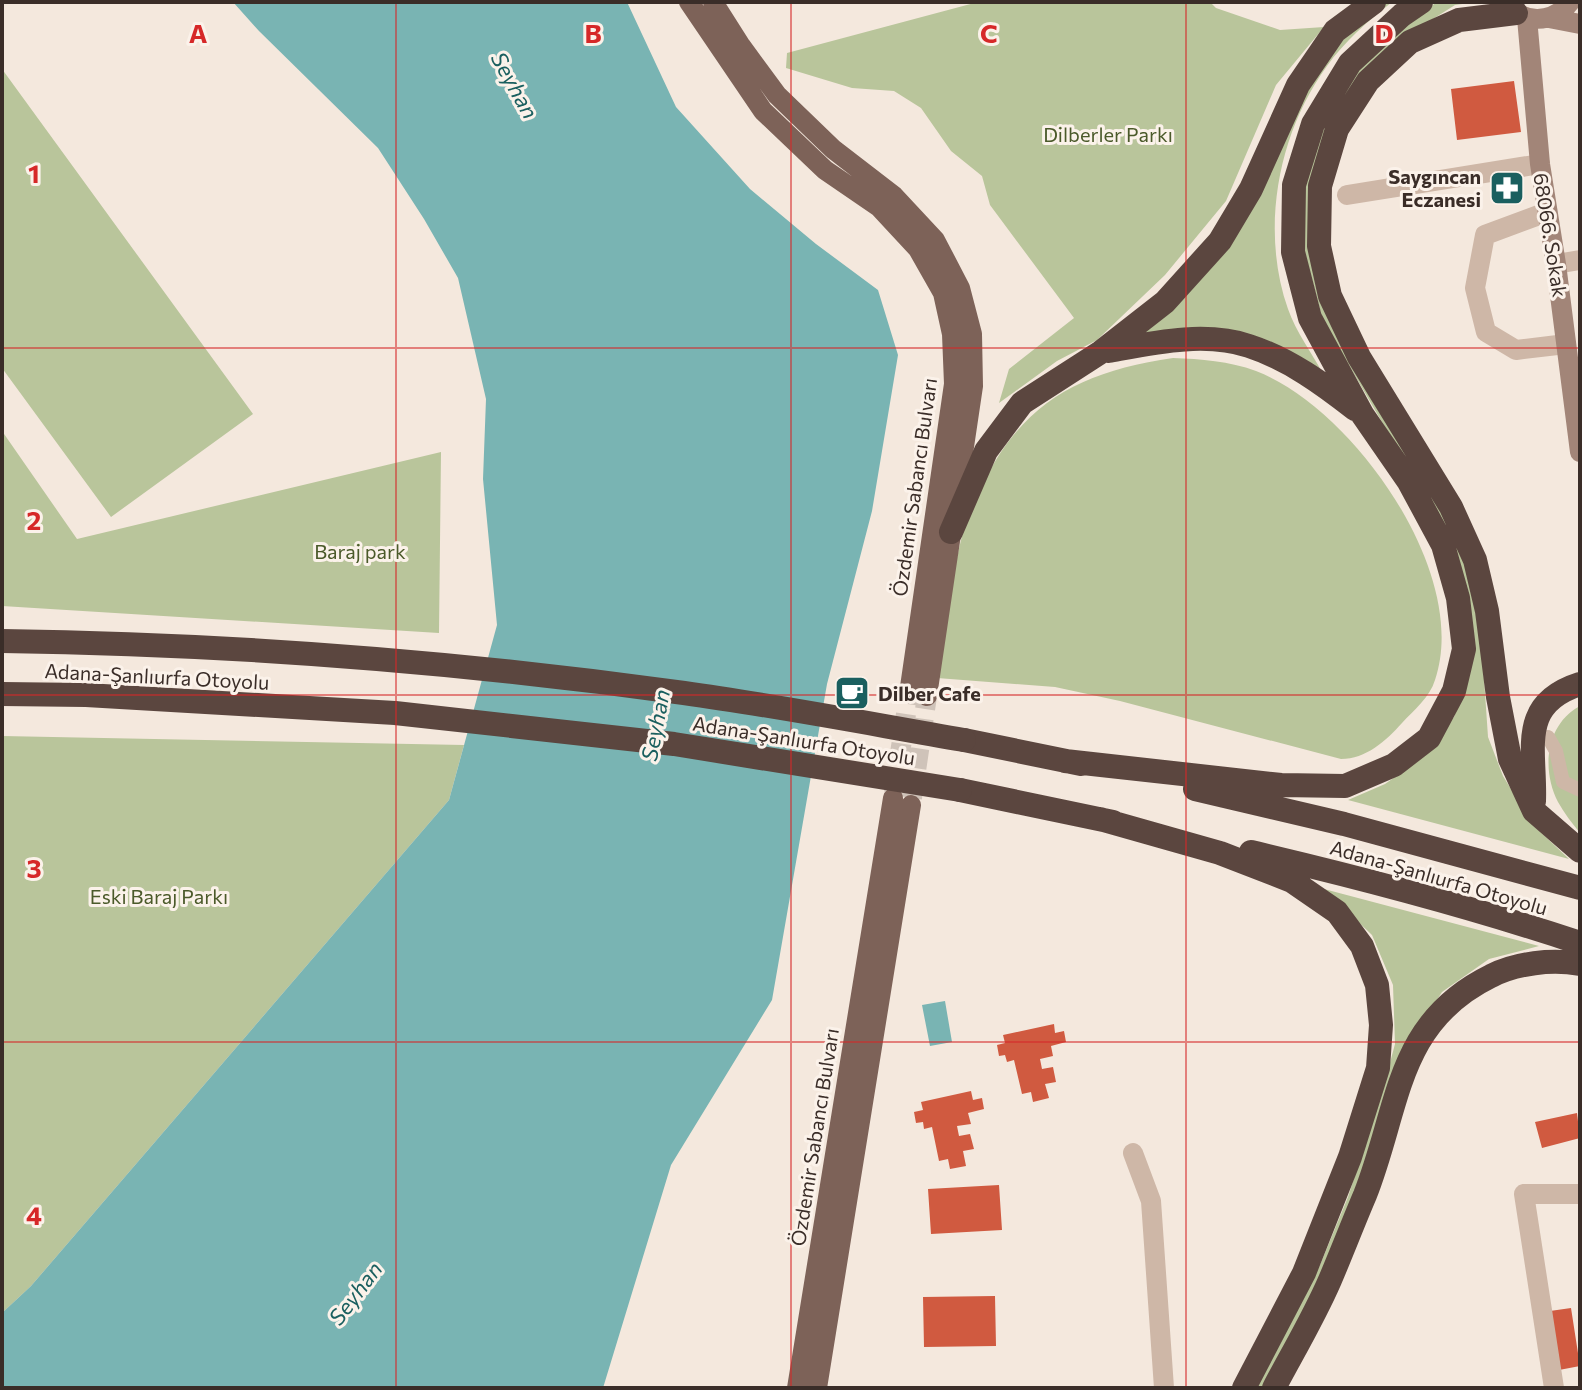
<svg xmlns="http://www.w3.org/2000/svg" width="1582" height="1390" viewBox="0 0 1582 1390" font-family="Commissioner,sans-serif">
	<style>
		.green { fill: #b9c59b }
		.water { fill: #79b4b3 }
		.building { fill: #d05a40 }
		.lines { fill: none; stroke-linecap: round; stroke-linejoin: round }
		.primary-tunnel { stroke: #cfc3b9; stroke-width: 20; stroke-dasharray: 20 10; stroke-linecap: butt }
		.pedestrian { stroke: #ceb7a7; stroke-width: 14 }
		.minor { stroke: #ceb7a7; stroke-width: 20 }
		.secondary { stroke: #a28578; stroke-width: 20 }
		.primary { stroke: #7d6258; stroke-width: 20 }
		.motorway { stroke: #5b463f; stroke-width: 24 }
		.motorway-bridge { stroke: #5b463f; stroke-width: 24 }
		.grid { fill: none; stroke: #d62828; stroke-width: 2; stroke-opacity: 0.55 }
		.labels { text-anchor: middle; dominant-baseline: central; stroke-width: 6; stroke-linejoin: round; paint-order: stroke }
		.park-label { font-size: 20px; fill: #4b5a2a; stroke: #fbf2ea }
		.poi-label { font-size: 20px; font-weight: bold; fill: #3a2d28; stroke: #fbf2ea; text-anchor: end }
		.street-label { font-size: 20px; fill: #3a2d28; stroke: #fbf2ea }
		.water-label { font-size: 22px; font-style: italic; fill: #1a5f5f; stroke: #fbf2ea }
		.grid-label { font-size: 26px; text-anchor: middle; font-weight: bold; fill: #d62828; stroke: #fbf2ea; stroke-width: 6; stroke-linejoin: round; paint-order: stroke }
	</style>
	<rect width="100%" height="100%" fill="#f4e8dd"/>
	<path class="green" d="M978,2H1210L1216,8L1280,30L1324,27L1276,85L1226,201L1165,275L1097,340L1057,361L999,403L1009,369L1074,318L990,205L982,176L951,151L921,108L894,91L852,88L786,68L787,53Z
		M1383,2H1392C1369,20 1344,42 1327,66C1278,133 1260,230 1288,309C1296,332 1312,353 1323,374L1206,329L1133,333L1182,293L1325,55Z
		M1437,2H1477L1455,5L1395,43L1351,91L1311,239L1466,556L1479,605L1488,737L1503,776L1533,825L1569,859L1348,800L1385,784L1418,761L1454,717L1470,667L1469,602L1389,434L1323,321L1302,242V208L1308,161L1345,86L1388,37Z
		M2,69L253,414L111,517L2,368Z
		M1173,358C1201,359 1229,361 1256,371C1353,408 1471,574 1435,680C1430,697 1414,710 1402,723C1386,741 1366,759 1341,759L1120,701L1055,687L937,678C945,632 950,585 961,540C964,526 971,513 976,500C1015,406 1076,372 1173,358Z
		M2,431L77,539L441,452L439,633L2,606Z
		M1580,706V833C1572,823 1564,813 1558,802C1541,769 1546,724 1580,706Z
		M2,736L464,745L449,800L31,1286L2,1313Z
		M1324,889L1539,946L1489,959L1442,992L1406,1048L1327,1267L1263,1388H1253L1320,1265L1348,1197L1382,1093L1395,1044L1393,985L1372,935Z"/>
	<path class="water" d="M233,2H627L676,107L750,189L816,244L878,290L898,355L872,511L827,684L772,1000L671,1165L603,1388H2V1313L31,1286L449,800L497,625L483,479L486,399L458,278L424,219L378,148L259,31Z
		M945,1001L952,1042L930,1046L922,1005Z"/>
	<path class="building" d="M1514,81L1521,132L1457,140L1451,89Z
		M1054,1024L1055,1033L1064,1031L1066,1042L1051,1046L1053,1056L1040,1059L1042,1069L1053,1067L1056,1082L1045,1084L1049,1098L1033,1102L1031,1092L1022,1094L1014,1060L1007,1062L1005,1055L999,1056L997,1045L1005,1043L1003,1035Z
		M971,1091L973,1100L982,1098L984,1109L968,1113L971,1124L957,1126L959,1136L970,1134L974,1149L963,1151L966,1166L950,1169L948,1159L939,1161L932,1127L924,1129L923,1122L916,1123L914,1112L923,1110L921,1102Z
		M1577,1113L1580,1138L1542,1148L1535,1122Z
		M999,1185L1002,1230L931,1234L928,1189Z
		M995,1296L996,1346L924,1347L923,1297Z
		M1571,1308L1580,1366L1559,1370L1550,1311Z"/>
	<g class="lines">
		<path class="primary-tunnel" d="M894,793L909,694
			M912,798L927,696"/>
		<path class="pedestrian" d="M1548,737L1556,751L1563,782L1580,790"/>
		<path class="minor" d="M1347,195L1540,164
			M1547,212L1485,235L1475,288L1486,332L1516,350L1566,344
			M1556,264L1580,260
			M1133,1153L1151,1201L1164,1388
			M1554,1388L1524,1194H1580"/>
		<path class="secondary" d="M1505,2C1522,25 1553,24 1570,2
			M1527,18L1540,164L1556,264L1580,452
			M1549,18L1580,24"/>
		<path class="primary" d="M689,2L763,111L825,170L879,207L918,249L943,293L952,334L954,384L909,694
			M713,2L741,46L777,95L833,149L894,196L935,240L960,288L972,334L973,386L927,696
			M797,1388L893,798
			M817,1388L911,805"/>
		<path class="motorway" d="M1516,13L1459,20L1410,42L1368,81L1337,129L1320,186L1319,246L1330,296L1359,357L1451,507L1475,560L1487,611L1498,697L1510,759L1534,811L1580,851
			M1108,351C1152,343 1205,331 1249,346C1289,359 1323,384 1355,409
			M951,532L986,451L1022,403L1101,352L1165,302L1220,241L1251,189L1298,85L1335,31L1374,2
			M964,740L1081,764
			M1065,761L1281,785L1345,786L1394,765L1429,738L1454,691L1464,649L1458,598L1443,545L1409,482L1362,414L1310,318L1293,252L1294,185L1313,124L1350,63L1402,15L1421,2
			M1195,789L1344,824L1580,888
			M960,790L1113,822
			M1534,801C1536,750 1517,704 1580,684
			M1100,819L1220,853L1292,881L1337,912L1362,946L1377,985L1381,1025L1378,1068L1350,1157L1304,1273L1244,1388
			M1251,852C1362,878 1472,907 1580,943
			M1274,1388C1293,1352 1314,1317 1330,1280C1342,1252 1353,1223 1365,1195C1400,1107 1395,1023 1491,976C1516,963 1552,959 1580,964"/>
		<path class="motorway-bridge" d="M2,641C227,644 461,662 684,693C778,706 871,724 964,740
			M2,694L86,695L395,713L674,744L960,790"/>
	</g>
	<path class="grid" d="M396,2V1388M791,2V1388M1186,2V1388M2,348H1580M2,695H1580M2,1042H1580"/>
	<defs>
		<g id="pharmacy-square" transform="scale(1.8)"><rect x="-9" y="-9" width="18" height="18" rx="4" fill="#1a5f5f" stroke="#fbf2ea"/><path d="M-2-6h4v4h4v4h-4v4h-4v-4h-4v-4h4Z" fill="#fff"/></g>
		<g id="cafe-square" transform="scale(1.8)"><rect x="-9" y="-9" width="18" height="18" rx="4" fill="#1a5f5f" stroke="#fbf2ea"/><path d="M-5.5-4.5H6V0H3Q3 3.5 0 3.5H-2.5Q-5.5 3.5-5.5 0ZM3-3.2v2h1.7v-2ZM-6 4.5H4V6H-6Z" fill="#fff"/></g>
	</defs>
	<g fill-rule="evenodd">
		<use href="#pharmacy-square" x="1507" y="188"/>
		<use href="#cafe-square" x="852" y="693"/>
	</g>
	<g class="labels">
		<g class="park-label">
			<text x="1108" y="134">Dilberler Parkı</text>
			<text x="360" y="551">Baraj park</text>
			<text x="159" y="896">Eski Baraj Parkı</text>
		</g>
		<g class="poi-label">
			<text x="1481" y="176">Saygıncan<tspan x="1481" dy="23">Eczanesi</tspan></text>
			<text x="878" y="693" text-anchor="start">Dilber Cafe</text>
		</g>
		<g class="street-label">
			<text transform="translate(1551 235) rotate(81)">68066. Sokak</text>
			<text transform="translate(914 487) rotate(-82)">Özdemir Sabancı Bulvarı</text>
			<text transform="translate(157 676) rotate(3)">Adana-Şanlıurfa Otoyolu</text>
			<text transform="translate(804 740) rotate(9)">Adana-Şanlıurfa Otoyolu</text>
			<text transform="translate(1439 877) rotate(16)">Adana-Şanlıurfa Otoyolu</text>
			<text transform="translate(814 1137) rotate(-81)">Özdemir Sabancı Bulvarı</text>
		</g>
		<g class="water-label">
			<text transform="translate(515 85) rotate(61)">Seyhan</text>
			<text transform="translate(655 725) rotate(-79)">Seyhan</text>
			<text transform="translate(355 1293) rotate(-53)">Seyhan</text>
		</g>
	</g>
	<g class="grid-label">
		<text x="198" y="43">A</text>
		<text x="593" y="43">B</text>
		<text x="989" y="43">C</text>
		<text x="1384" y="43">D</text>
		<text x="34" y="183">1</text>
		<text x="34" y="530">2</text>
		<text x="34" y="878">3</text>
		<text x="34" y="1225">4</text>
	</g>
	<rect width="1582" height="1390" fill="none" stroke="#3a2d28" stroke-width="8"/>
</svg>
